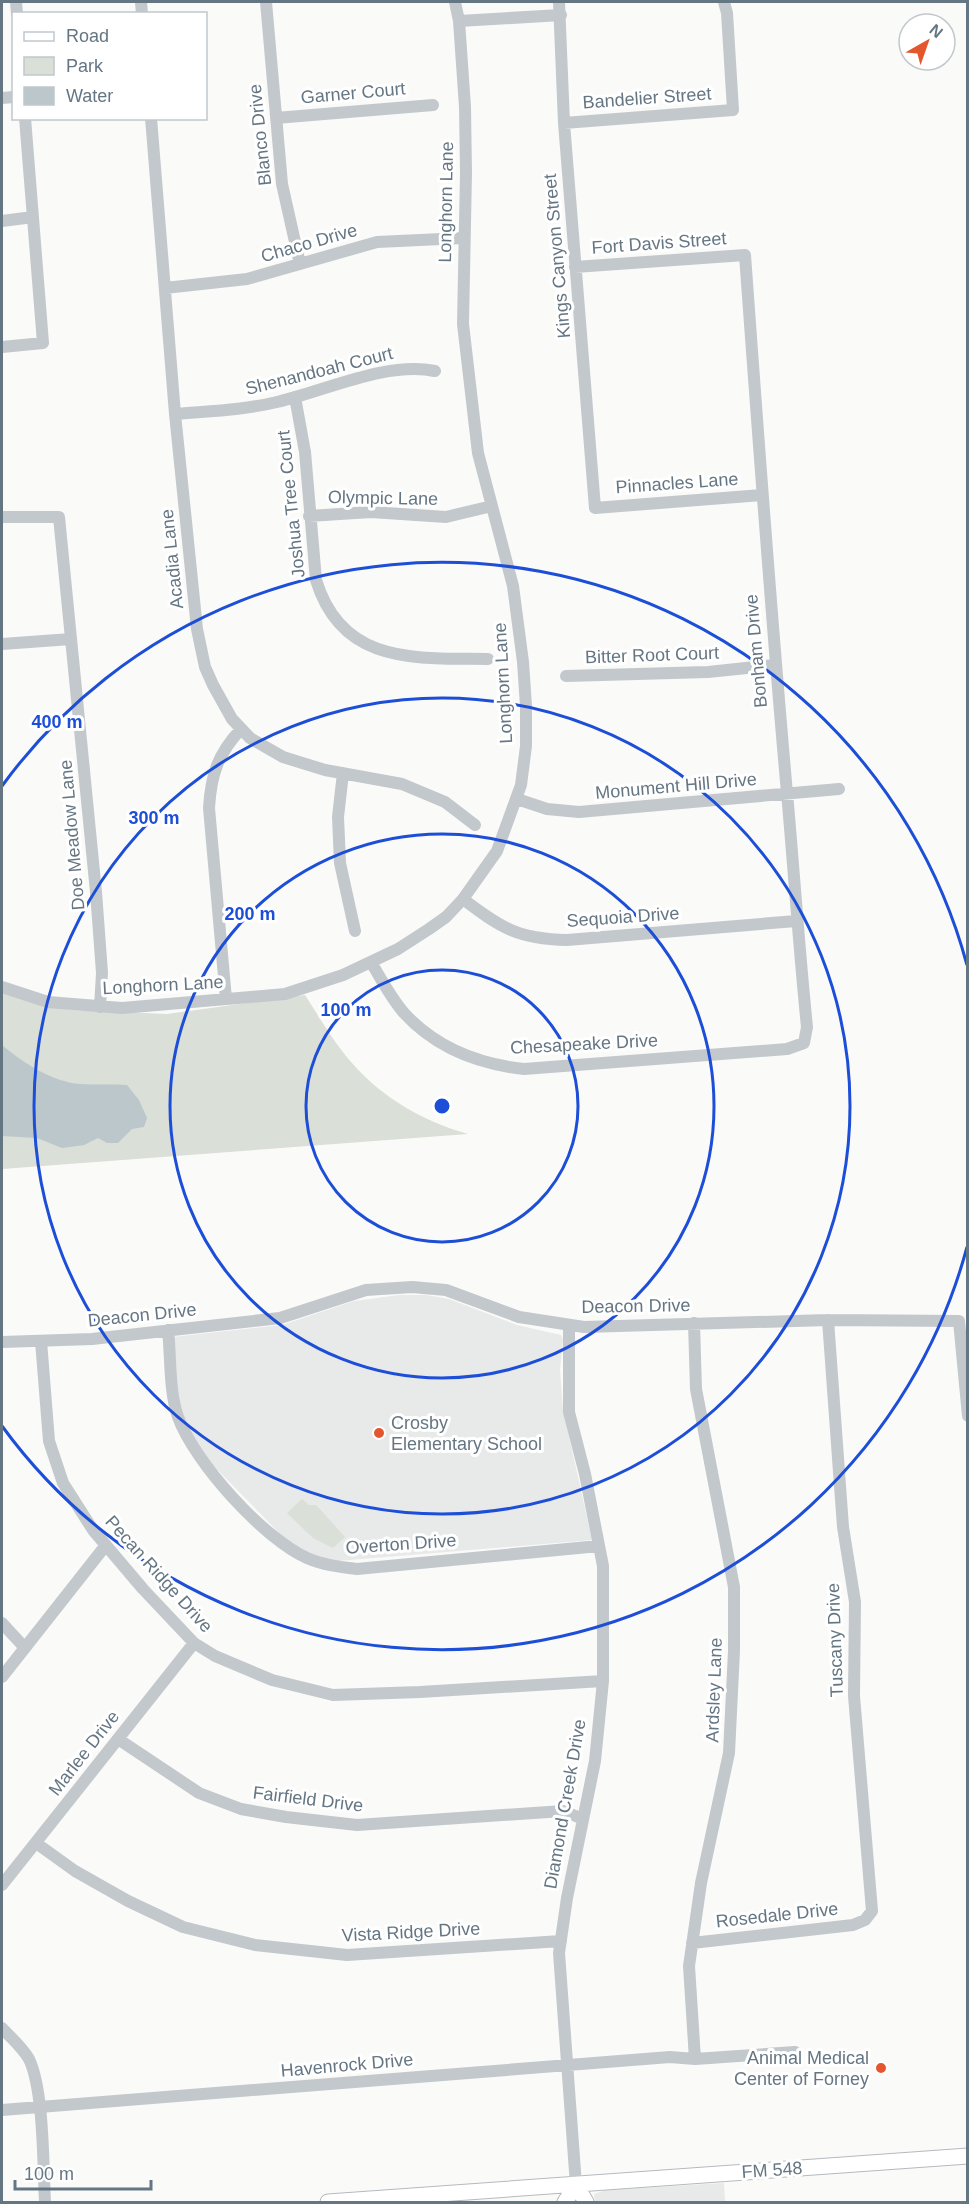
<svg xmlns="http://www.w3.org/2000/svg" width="969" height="2204" viewBox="0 0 969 2204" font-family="Arial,sans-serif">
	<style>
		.built { fill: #e8e9e9 }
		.green { fill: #dadfd7 }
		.water { fill: #bbc7cb }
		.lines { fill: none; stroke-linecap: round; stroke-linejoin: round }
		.major-casing { stroke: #b5babe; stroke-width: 17 }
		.minor { stroke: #c3c8cc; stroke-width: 12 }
		.major { stroke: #fff; stroke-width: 15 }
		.ring { fill: none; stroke: #1d4ed8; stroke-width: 3 }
		.poi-dot { fill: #e4572e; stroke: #fff; stroke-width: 2 }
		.labels { text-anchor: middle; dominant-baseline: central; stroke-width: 6; stroke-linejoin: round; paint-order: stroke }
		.street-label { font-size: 18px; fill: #657683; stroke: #fff }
		.poi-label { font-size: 18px; fill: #657683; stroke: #fff; text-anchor: start }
		.centre { fill: #1d4ed8; stroke: #fff; stroke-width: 3 }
		.ring-label { font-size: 18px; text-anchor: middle; font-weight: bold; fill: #1d4ed8; stroke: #fff; stroke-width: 6; stroke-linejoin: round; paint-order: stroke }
	</style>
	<rect width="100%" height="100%" fill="#fafaf8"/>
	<path class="built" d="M399,1295H426L449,1299L517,1325L561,1335L563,1340L560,1370L563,1409L592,1540L338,1561L326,1559L312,1554L284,1538L208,1460L193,1440L180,1406L172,1337L282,1325L354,1301Z
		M724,2183L725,2202H595L594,2194L606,2190Z"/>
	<path class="green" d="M2,992L71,1010L167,1014L305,995C320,1018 334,1043 352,1063C382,1098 425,1122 468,1134L2,1169Z
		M302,1499L309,1505H316L345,1537L333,1548L313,1538L287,1513Z"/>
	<path class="water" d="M2,1045C22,1062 52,1082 80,1084C96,1085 111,1084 127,1085L139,1100L147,1118L144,1127L132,1129L118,1143H107L98,1138L84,1145L62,1148L37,1138L2,1136Z"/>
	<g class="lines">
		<g class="major-casing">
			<path id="major" d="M576,2185L586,2202
				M328,2202L968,2156
				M565,2202L576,2185"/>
		</g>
		<path class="minor" d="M16,2L17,14
			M141,2L142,14
			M266,2L282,184L300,264
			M559,2L564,123L595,508L762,495
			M459,21L561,15
			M2,98L14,97
			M151,118L175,414L197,629L205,667L213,685L232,719L250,738L283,757L325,770L402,784L445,802L475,825
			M276,118L433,105
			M564,123L733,110L727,13L724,2
			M2,221L33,217
			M165,288L247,279L377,242L463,238
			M2,347L43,343L25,118
			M295,397L305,452L316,580C342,665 415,658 488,659
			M175,414C209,411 244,410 277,402C325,391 386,361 435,371
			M309,516L371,512L446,517L492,506
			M2,517H59L96,892L102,973L100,1007
			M2,644L71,639
			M566,676L708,672L775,665
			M343,773L338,817L340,863L355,931
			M517,799L547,809L579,812L839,789
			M463,899C501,928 518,939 567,940L796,921
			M371,962C381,979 391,998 404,1013C436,1048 478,1064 524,1069L787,1049L804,1043L807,1027C799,949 794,871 787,793C771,614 758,435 745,255L575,267
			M2,987L48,1002L122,1008L285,994L343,975L398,949L429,929L446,917L463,899L497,851L521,785L526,746V706L523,662L513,586L478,453L463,324L466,173L465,107L459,21L455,2
			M226,999L209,808C211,774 218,754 241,729
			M694,1323L696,1389L734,1587V1651L729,1753L701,1883L689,1966L695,2059
			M569,1325V1412L585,1474L603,1566V1681L595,1761L567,1898L559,1953L576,2185
			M168,1330C171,1358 169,1391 178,1417C195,1463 263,1538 307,1558C323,1565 340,1567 357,1569L599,1546
			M41,1341L49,1441L63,1483L93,1530L143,1589L194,1643L215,1656L272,1680L333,1695L420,1692L603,1681
			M2,1342L92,1339L280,1318L366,1290L412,1287L446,1290L519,1317L584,1327L828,1320L959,1321L968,1416
			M2,1623L25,1648
			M2,1677L106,1545
			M118,1739L199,1793L241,1809L286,1817L357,1825L563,1811L583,1819
			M36,1843L75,1871L128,1901L183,1927L255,1945L347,1955L561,1941
			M2,1885L194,1643
			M692,1943L853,1925L865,1920L872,1911L854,1696L855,1602L843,1527L828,1320
			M2,2028C11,2038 22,2047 29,2059C44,2090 43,2166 45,2202
			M2,2110L670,2057L695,2059L795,2052"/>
		<use href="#major" class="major"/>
	</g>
	<g class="ring">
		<circle cx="442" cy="1106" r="136"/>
		<circle cx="442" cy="1106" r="272"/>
		<circle cx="442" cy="1106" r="408"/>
		<path d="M967 1247A544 544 0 0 1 2 1426M2 786A544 544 0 0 1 967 965"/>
	</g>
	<g class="poi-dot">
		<circle cx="379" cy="1433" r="6"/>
		<circle cx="881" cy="2068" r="6"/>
	</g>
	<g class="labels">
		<g class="street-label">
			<text transform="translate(353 93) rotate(-5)">Garner Court</text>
			<text transform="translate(647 98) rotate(-4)">Bandelier Street</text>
			<text transform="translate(260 135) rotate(-96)">Blanco Drive</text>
			<text transform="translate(446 202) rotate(-89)">Longhorn Lane</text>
			<text transform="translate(309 243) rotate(-16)">Chaco Drive</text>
			<text transform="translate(659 243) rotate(-4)">Fort Davis Street</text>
			<text transform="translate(557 256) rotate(-95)">Kings Canyon Street</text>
			<text transform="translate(319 371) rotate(-14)">Shenandoah Court</text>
			<text transform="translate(677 483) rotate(-4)">Pinnacles Lane</text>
			<text transform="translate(383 498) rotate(1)">Olympic Lane</text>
			<text transform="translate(291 504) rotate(-96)">Joshua Tree Court</text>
			<text transform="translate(172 559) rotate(-96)">Acadia Lane</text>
			<text transform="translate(756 651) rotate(-95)">Bonham Drive</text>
			<text transform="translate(652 655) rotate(-2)">Bitter Root Court</text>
			<text transform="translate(503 683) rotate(-93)">Longhorn Lane</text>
			<text transform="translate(676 786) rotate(-5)">Monument Hill Drive</text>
			<text transform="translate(72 835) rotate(-95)">Doe Meadow Lane</text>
			<text transform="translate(623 917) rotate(-4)">Sequoia Drive</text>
			<text transform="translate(163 985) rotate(-3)">Longhorn Lane</text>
			<text transform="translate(584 1044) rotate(-3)">Chesapeake Drive</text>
			<text transform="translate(636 1306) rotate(-1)">Deacon Drive</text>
			<text transform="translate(142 1315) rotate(-6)">Deacon Drive</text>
			<text transform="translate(401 1544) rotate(-4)">Overton Drive</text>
			<text transform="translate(159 1574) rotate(48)">Pecan Ridge Drive</text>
			<text transform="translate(835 1640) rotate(-92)">Tuscany Drive</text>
			<text transform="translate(714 1690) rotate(-88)">Ardsley Lane</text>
			<text transform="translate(84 1753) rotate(-52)">Marlee Drive</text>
			<text transform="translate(308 1799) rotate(7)">Fairfield Drive</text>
			<text transform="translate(565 1804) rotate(-80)">Diamond Creek Drive</text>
			<text transform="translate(777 1915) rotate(-6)">Rosedale Drive</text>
			<text transform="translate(411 1932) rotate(-3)">Vista Ridge Drive</text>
			<text transform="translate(347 2065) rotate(-5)">Havenrock Drive</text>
			<text transform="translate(772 2170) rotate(-4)">FM 548</text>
		</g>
		<g class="poi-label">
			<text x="391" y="1423">Crosby<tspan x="391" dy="21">Elementary School</tspan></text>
			<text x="869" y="2058" text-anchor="end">Animal Medical<tspan x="869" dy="21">Center of Forney</tspan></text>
		</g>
	</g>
	<circle cx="442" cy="1106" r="9" class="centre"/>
	<g class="ring-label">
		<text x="57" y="728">400 m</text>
		<text x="154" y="824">300 m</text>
		<text x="250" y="920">200 m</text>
		<text x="346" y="1016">100 m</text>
	</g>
	<rect width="969" height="2204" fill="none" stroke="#657683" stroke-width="6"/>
	<rect x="12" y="12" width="195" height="108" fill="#ffffff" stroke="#c1c8cd" stroke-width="1.5"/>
	<rect x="24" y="32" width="30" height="9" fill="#ffffff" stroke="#c1c8cd" stroke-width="1.5"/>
	<text x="66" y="42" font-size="18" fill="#657683">Road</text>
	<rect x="24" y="57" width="30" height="18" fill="#dadfd7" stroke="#c1c8cd" stroke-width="1.5"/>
	<text x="66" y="72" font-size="18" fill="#657683">Park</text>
	<rect x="24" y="87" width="30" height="18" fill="#bbc7cb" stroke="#c1c8cd" stroke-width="1.5"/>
	<text x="66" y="102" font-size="18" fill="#657683">Water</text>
	<g transform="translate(927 42) rotate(40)"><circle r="28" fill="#ffffff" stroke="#c1c8cd" stroke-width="1.5"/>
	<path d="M0-4.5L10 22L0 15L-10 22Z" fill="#e4572e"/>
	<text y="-9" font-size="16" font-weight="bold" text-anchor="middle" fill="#657683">N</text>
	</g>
	<path d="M15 2180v9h136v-9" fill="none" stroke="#657683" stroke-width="3"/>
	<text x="24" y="2180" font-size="18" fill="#657683" stroke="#ffffff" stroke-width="4.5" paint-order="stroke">100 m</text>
</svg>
